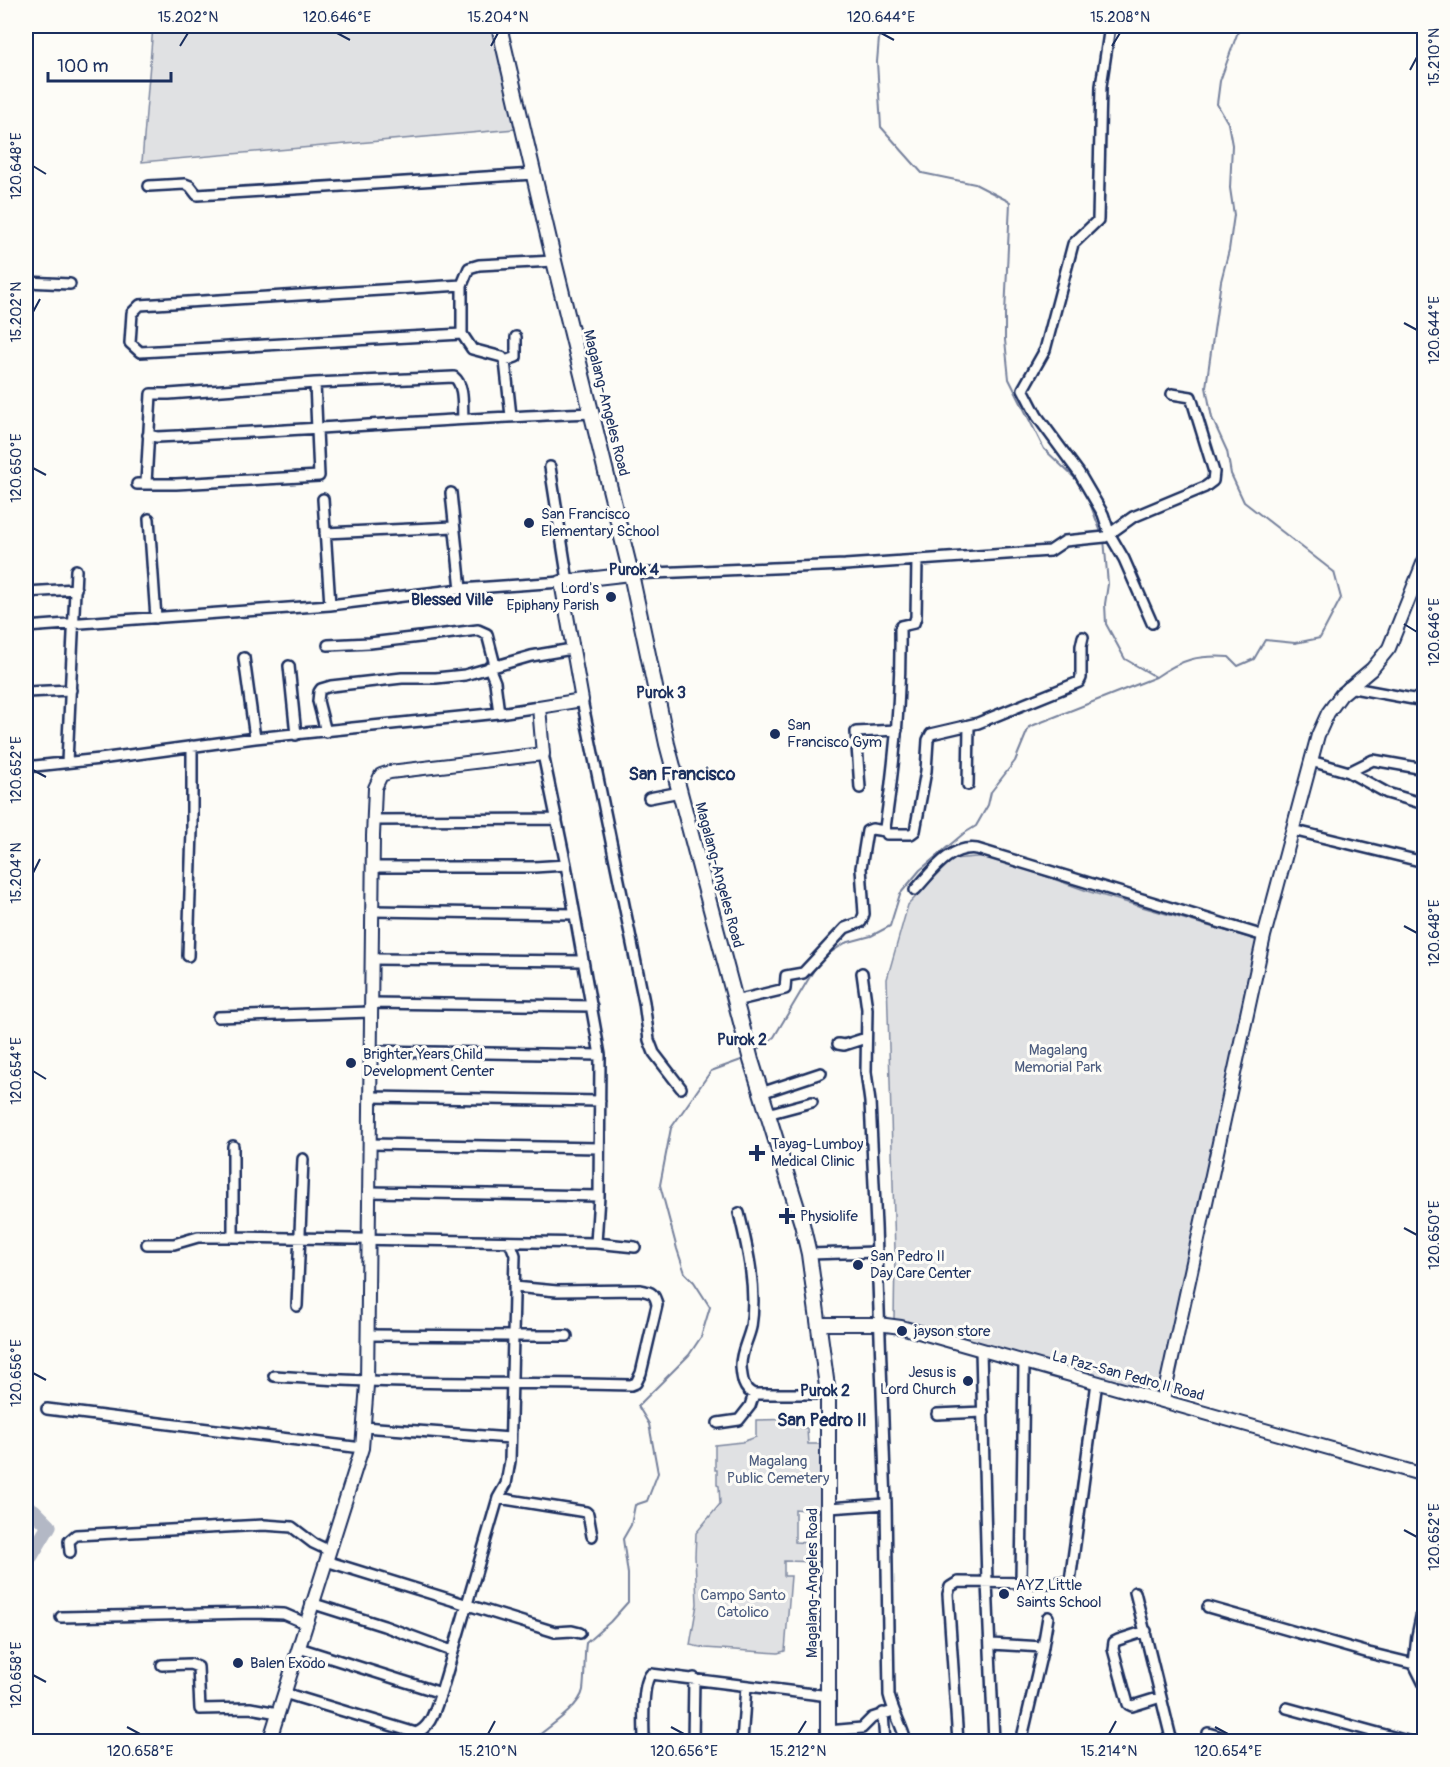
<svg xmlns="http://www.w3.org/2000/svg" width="1450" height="1767" viewBox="0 0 1450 1767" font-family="Pangolin,sans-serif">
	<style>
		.green { fill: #e0e1e3; stroke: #7e88a0; stroke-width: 1.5 }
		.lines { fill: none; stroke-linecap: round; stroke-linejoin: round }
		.stream { stroke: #76819c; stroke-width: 2 }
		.river { stroke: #b3b8c5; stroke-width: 15 }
		.minor-casing { stroke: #1b2f5e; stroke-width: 14 }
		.tertiary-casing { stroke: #1b2f5e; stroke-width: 16 }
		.secondary-casing { stroke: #1b2f5e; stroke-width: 18 }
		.minor { stroke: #fdfcf7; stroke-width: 9 }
		.tertiary { stroke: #fdfcf7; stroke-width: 12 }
		.secondary { stroke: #fdfcf7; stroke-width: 14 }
		.ticks { fill: none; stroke: #1b2f5e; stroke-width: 2 }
		.poi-dot { fill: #1b2f5e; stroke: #fdfcf7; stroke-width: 2 }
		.labels { text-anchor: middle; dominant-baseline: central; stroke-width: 6; stroke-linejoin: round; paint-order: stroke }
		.street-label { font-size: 15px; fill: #1b2f5e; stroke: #fdfcf7 }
		.poi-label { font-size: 15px; fill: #1b2f5e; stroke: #fdfcf7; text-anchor: start }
		.park-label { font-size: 15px; fill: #4c5c7f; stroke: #fdfcf7 }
		.neighbourhood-label { font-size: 16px; font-weight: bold; fill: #1b2f5e; stroke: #fdfcf7 }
		.quarter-label { font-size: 18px; font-weight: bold; fill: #1b2f5e; stroke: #fdfcf7 }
		.neatline { fill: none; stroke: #1b2f5e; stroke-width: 2 }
		.ticks-label { font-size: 15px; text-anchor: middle; fill: #1b2f5e }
	</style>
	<rect width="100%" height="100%" fill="#fdfcf7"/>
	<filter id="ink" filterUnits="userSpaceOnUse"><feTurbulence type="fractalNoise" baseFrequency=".0167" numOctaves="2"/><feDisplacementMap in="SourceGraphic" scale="12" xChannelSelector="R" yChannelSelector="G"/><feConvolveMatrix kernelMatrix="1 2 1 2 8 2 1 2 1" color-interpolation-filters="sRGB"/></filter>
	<g filter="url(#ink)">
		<path class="green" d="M153,26H495L515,129L142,162Z
			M989,856L1090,892L1257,940L1160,1394L894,1320L895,1252L887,979L908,905L952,859Z
			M801,1419V1428H807L808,1444H822L823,1512L795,1509V1542L822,1544V1562L784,1561V1576H791L785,1651L778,1653L705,1648L690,1645L697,1604L695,1556L696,1533L720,1504L719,1486L717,1485V1470H715V1445L742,1442L756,1437V1420Z"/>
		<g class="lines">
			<path class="stream" d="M880,26L877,62L881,127L922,173L975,184L1010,202L1005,314V340L1009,379L1044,449L1080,483
				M1086,493L1102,535
				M1104,539L1108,584L1105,604L1106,624L1125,659L1156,677
				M824,957L845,943L871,936L890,926L900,894L920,870L963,834L976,826L988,805L991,792L1015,761L1029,727L1156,677C1182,659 1198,655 1229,657L1238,666L1254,659L1265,640L1295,643L1320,638L1341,598L1334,572L1244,502L1231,474L1227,451L1212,418L1206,387L1221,281L1229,250L1234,215L1230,188L1232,145L1228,123L1217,104L1220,81L1240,26
				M754,1052L774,1037L818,963
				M530,1742C544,1730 580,1708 583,1690C585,1674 584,1658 586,1643L610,1622L628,1602V1574L623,1539L631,1525L635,1505L647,1501L658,1473L649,1424L638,1406L689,1355L701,1337L710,1307L694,1282L685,1273L677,1249L660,1185L671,1128L711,1071L744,1059"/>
			<path class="river" d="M26,1507L34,1511L49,1526L31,1556L26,1558"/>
			<g class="minor-casing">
				<path id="minor" d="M1110,26L1101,86L1098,220L1073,244L1045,350L1023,389L1037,416L1079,473L1103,514L1110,535L1124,559L1152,623
					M149,186L185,184L190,186L197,195L534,174
					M26,282L70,284
					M462,334L140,352L130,343L132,313L140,305L462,285
					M505,361L516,357V337
					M511,416L505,361L502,357L472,349L462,334V285L469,268L479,265L554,261
					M148,435L157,437C301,430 446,419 591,413
					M550,467L568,581
					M146,483L151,394H169L315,383L454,377C465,386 462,406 463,419
					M137,484H176L319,476L315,383
					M451,493L461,589
					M323,499L330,605
					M149,519L156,618
					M325,533L454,527
					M917,560L916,617L914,623L901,626L900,629C901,696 895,761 885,828L887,834H911L915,831L926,771L928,740L931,734L978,723L1079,682L1081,678V646L1083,637
					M631,574L845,565L1050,551L1065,541L1105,537L1133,517L1205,487L1213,481L1214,472L1191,397L1172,394
					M26,592L76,589
					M26,627L330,605L461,589L561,582
					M328,645L370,643L478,630L487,634L495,665
					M244,658L255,738
					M289,666L296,735
					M489,667L495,682L499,713
					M1348,687L1424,701
					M26,692L71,690
					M582,700L644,1002L649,1040L654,1053L681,1088
					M326,732L318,701L319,692L321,689L331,686L402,678H436L465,675L531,656L572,649
					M1311,761L1349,772L1387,793L1424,804
					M67,762L76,570
					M26,767L100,759L255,738L499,713L539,707
					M1349,772L1373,760L1424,769
					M968,785L969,725
					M860,788L856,732L897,730
					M649,798L680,792
					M373,820L557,819
					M1292,830L1424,862
					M373,867H534L566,865
					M915,890C932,872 949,845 977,849L1264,936
					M373,911L575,914
					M188,956L192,830V746
					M372,959L583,961
					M862,973L867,1009L866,1072L870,1102L876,1226L886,1504L889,1695C893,1712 902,1725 906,1742
					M735,1001L785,989L786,976L803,973L845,928L861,922L864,914L861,868L867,831L872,829L885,831
					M371,1003L592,1006
					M218,1017L371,1012
					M838,1044L844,1045L866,1038
					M371,1051L600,1055
					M761,1093L821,1073
					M371,1097L600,1101
					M767,1114L812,1102
					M369,1144L599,1148
					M233,1146V1237
					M369,1192L599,1196
					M739,1213C748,1249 757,1289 751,1327C748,1341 740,1353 741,1367C742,1378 743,1390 754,1394H828
					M508,1242L512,1247L515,1255L513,1336H567
					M596,1243L635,1247
					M147,1244H174L198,1237H233L596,1243L599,1196L600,1055L566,865L543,754
					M809,1254L876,1252
					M297,1306L303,1159
					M981,1350L987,1582L994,1742
					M274,1376C393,1385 512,1382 631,1385L636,1383L641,1373L657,1305C655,1293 651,1292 640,1290L557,1291L514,1287
					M47,1409L362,1448
					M937,1414L983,1412
					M718,1423L739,1420L750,1406L754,1394
					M364,1427L510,1438
					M498,1498L586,1512L588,1514L592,1536
					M829,1508L886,1504
					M70,1552L69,1541L76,1535L264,1525L292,1527L313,1543L330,1551
					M326,1561L555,1632L572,1631L580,1633
					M1021,1582L1024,1363
					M1135,1592L1172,1742
					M311,1603L384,1626L452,1651
					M1424,1603L1417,1636L1414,1664L1424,1684
					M1208,1607L1369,1653L1414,1664
					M61,1617L254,1613L284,1614L305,1623
					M1146,1631L1118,1640L1114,1642L1113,1649L1128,1704L1132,1706L1161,1697
					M991,1644L1043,1647
					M299,1648L441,1693
					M162,1665L190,1664L198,1667L200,1709L250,1708L278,1713
					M284,1693L416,1733C432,1727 435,1708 441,1693L498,1498L506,1484L510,1461L513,1336L367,1335
					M1287,1708L1411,1742
					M883,1713L885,1742
					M828,1731L862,1728L872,1718L893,1711
					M271,1738L283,1742
					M644,1742C644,1726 641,1685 651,1674L829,1696
					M693,1742L694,1678
					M742,1742L746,1686
					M958,1742L948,1594L950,1587L958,1582L1053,1583L1070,1581L1097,1382
					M1021,1742L1042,1652L1048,1617
					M1157,1742L1171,1738
					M1210,1742L1208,1733L1238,1742"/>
			</g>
			<g class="tertiary-casing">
				<path id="tertiary" d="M820,1324H878L901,1327L1424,1475
					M1163,1400L1264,936L1318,735L1328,713L1341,695L1372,669L1389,648L1424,561
					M269,1742L362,1448L367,1385L373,836L375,788L381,775L390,772L543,754L539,707L582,700L561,582L631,574"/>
			</g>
			<g class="secondary-casing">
				<path id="secondary" d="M499,26L554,261L631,574L667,744L751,1060L802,1224L809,1254L828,1394V1742"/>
			</g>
			<use href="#minor" class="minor"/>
			<use href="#tertiary" class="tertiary"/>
			<use href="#secondary" class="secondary"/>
		</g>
	</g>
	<path class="ticks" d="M337,33L350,40M881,33L894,40M180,46L188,33M491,46L498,33M1112,46L1120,33M1410,70L1417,57M33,166L46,174M33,312L40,299M1404,323L1417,330M33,468L46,475M1404,624L1417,632M33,770L46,777M33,873L40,859M1404,926L1417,933M33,1071L46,1079M1404,1228L1417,1235M33,1373L46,1380M1404,1530L1417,1537M33,1675L46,1682M127,1727L140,1734M671,1727L684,1734M1215,1727L1228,1734M488,1734L495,1721M798,1734L806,1721M1109,1734L1116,1721"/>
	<g class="poi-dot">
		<circle cx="529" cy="523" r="6"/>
		<circle cx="611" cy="597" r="6"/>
		<circle cx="775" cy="734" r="6"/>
		<circle cx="351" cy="1063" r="6"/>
		<path d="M754 1144h6v6h6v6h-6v6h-6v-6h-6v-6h6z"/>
		<path d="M784 1207h6v6h6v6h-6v6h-6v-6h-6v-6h6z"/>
		<circle cx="858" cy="1265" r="6"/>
		<circle cx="902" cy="1331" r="6"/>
		<circle cx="968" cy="1381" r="6"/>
		<circle cx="1004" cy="1594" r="6"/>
		<circle cx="238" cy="1663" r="6"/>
	</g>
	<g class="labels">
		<g class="street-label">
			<text transform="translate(606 403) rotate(76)">Magalang-Angeles Road</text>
			<text transform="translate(719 875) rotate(75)">Magalang-Angeles Road</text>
			<text transform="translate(1128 1376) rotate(15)">La Paz-San Pedro II Road</text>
			<text transform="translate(812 1583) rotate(-90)">Magalang-Angeles Road</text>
		</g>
		<g class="poi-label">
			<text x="541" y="514">San Francisco<tspan x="541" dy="17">Elementary School</tspan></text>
			<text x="599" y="588" text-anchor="end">Lord's<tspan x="599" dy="17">Epiphany Parish</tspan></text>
			<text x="787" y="725">San<tspan x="787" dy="17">Francisco Gym</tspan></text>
			<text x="363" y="1054">Brighter Years Child<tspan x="363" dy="17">Development Center</tspan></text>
			<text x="771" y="1144">Tayag-Lumboy<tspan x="771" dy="17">Medical Clinic</tspan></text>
			<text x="800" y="1216">Physiolife</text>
			<text x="870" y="1256">San Pedro II<tspan x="870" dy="17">Day Care Center</tspan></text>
			<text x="914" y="1331">jayson store</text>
			<text x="956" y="1372" text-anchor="end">Jesus is<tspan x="956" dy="17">Lord Church</tspan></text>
			<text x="1016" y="1585">AYZ Little<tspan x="1016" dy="17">Saints School</tspan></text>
			<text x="250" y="1663">Balen Exodo</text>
		</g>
		<g class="park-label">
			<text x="1058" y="1050">Magalang<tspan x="1058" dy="17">Memorial Park</tspan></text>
			<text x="778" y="1461">Magalang<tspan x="778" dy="17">Public Cemetery</tspan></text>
			<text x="743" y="1595">Campo Santo<tspan x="743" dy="17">Catolico</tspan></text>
		</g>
		<g class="neighbourhood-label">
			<text x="634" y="570">Purok 4</text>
			<text x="452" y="600">Blessed Ville</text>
			<text x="661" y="693">Purok 3</text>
			<text x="742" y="1040">Purok 2</text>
			<text x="825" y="1391">Purok 2</text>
		</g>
		<g class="quarter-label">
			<text x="682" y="774">San Francisco</text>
			<text x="822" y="1420">San Pedro II</text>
		</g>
	</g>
	<rect width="1450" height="1767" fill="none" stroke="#fdfcf7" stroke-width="66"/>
	<path d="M48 72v9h123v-9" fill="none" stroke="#1b2f5e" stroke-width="3"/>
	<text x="57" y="72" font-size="18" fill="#1b2f5e" stroke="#fdfcf7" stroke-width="4.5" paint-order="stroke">100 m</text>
	<rect x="33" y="33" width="1384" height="1701" class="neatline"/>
	<g class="ticks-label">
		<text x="188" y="22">15.202°N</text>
		<text x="337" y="22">120.646°E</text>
		<text x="498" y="22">15.204°N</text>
		<text x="881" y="22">120.644°E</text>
		<text x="1120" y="22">15.208°N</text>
		<text transform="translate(1434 57) rotate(-90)" y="5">15.210°N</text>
		<text transform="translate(16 166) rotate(-90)" y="5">120.648°E</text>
		<text transform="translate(16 312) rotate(-90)" y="5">15.202°N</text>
		<text transform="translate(1434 330) rotate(-90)" y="5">120.644°E</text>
		<text transform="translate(16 468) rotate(-90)" y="5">120.650°E</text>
		<text transform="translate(1434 632) rotate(-90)" y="5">120.646°E</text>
		<text transform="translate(16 770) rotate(-90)" y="5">120.652°E</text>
		<text transform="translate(16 873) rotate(-90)" y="5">15.204°N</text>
		<text transform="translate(1434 933) rotate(-90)" y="5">120.648°E</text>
		<text transform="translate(16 1071) rotate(-90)" y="5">120.654°E</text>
		<text transform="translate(1434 1235) rotate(-90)" y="5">120.650°E</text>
		<text transform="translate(16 1373) rotate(-90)" y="5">120.656°E</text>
		<text transform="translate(1434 1537) rotate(-90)" y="5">120.652°E</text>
		<text transform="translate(16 1675) rotate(-90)" y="5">120.658°E</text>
		<text x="140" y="1756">120.658°E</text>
		<text x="488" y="1756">15.210°N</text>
		<text x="684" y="1756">120.656°E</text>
		<text x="798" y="1756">15.212°N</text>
		<text x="1109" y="1756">15.214°N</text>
		<text x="1228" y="1756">120.654°E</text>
	</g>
</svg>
